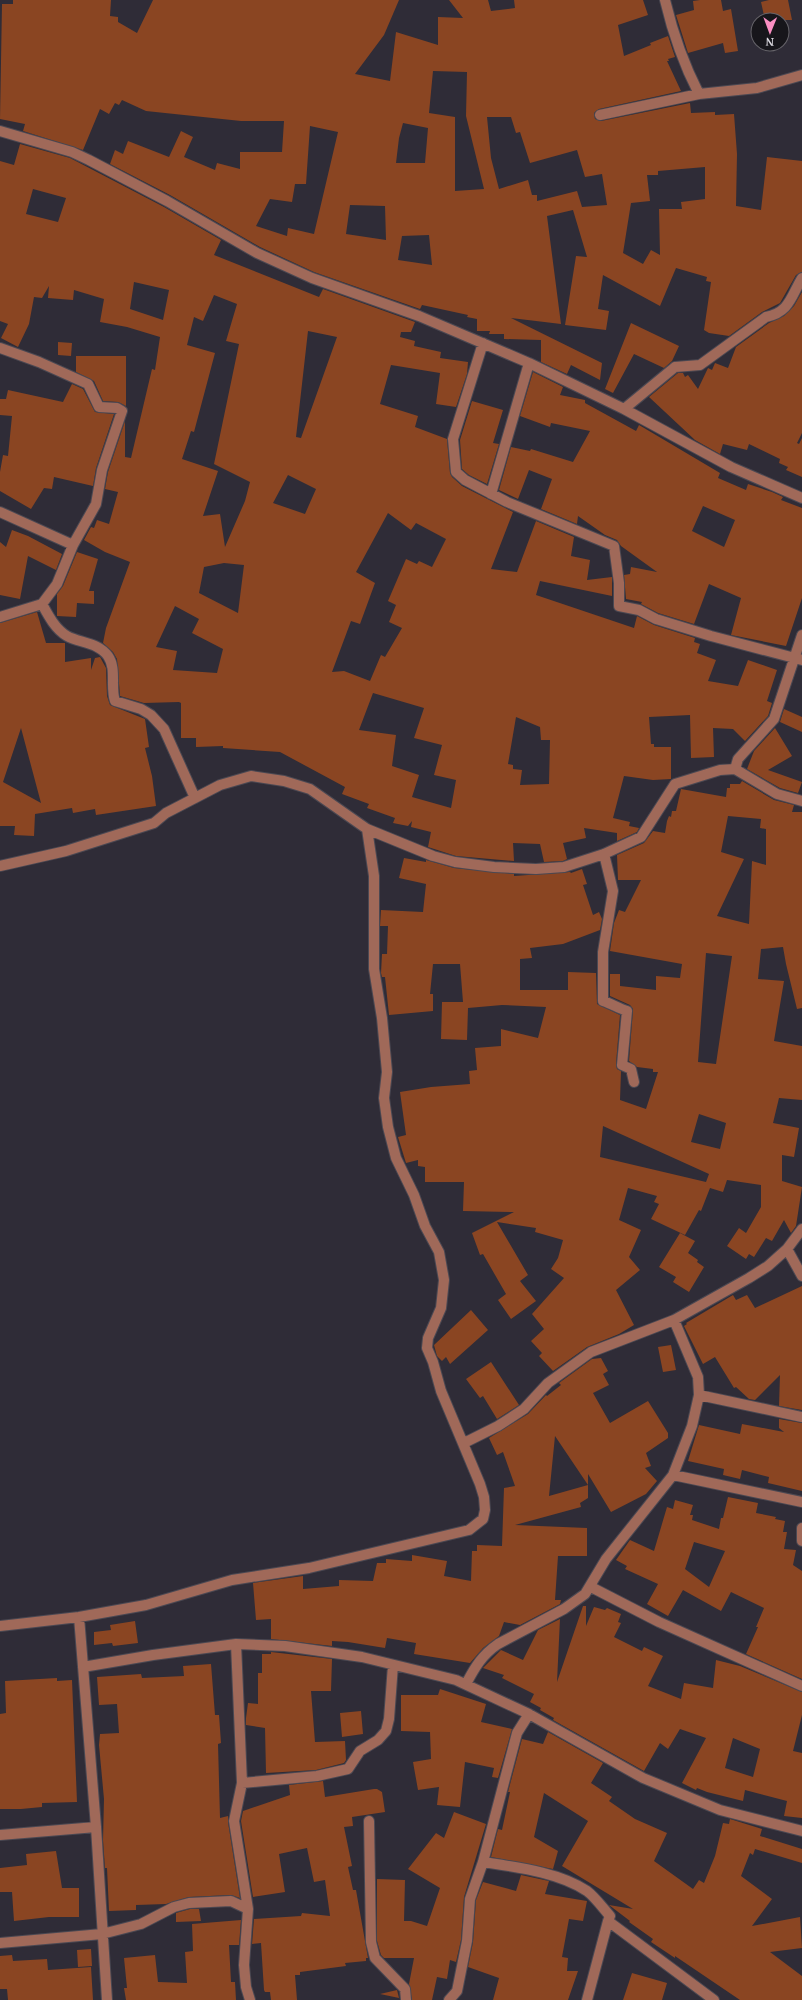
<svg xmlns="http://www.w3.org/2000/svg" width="802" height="2000" viewBox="0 0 802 2000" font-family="'PT Serif',serif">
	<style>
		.building { fill: #8a4522; fill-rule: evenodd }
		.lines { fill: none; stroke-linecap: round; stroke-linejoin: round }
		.minor-casing { stroke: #4b4852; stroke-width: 12 }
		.minor { stroke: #a06959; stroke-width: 10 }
	</style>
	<rect width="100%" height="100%" fill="#2f2c37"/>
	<path class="building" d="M13,0H111L110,16L118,17V22L137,33L153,0H399L384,35L355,74L390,81L396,32L438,45V17L463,18L449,0H488L491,11L515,8L514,0H643L648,15L618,25L624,56L651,45L650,43L668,36L675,57L668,59L669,61H667L681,91L599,109L594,113L595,119L601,121L690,103L691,113L715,112V115L734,114L737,154L736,206L761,210L767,157L802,161V272L796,275L780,303L762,312L729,336L709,333L704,330L711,282L706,281L707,277L676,268L660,306L603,275L598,309L609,311L606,330L565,325L576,256L587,257L573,210L547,216L561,324L511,318L602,363L600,380L571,365L567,374L541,362V340L504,339V334H489L490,331H477V319L467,317L468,315L422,305L420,309L314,272L260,247L170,195L110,164L115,150L123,154L128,141L169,157L181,131L193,137L184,157L215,170L217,163L240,169V152H282L284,121H241L146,111L122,100L119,105L115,103L109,114L100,109L83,150L23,131L25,124L0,119L2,4H13ZM433,71L467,72L466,116L484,189L455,191V117L429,113ZM487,117H511L516,133L520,132L530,163L577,150L585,177L602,174L607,205L582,207L577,191L537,201V195H532L528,180L499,189L491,158ZM403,123L428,128L425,163H396L399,138ZM310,126L338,132L314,234L288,228L287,236L256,226L270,199L292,202L295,184H306ZM705,167V199L681,202L682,209H659L660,255L651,250L643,264L623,253L631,203L650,201L647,175H658V171ZM350,205L385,206L386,240L346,234ZM429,235L432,265L398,260L402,236Z
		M700,0H721L723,11L731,9L738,51L725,53L723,43L688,53L676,15L694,10L693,1Z
		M769,0H788L792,20H765L761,2Z
		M20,144L70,158L164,207L221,240L214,255L319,297L323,289L415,322L411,332H401L400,337L415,341L414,346L441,352L440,358L468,362L467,374L456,407L436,404L440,373L391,365L380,404L418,416L415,427L447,439L450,473L452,477L462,486L513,512L491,569L517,572L536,521L574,537L571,556L590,560L587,580L612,577V596L540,581L536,595L634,628L637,616L654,625L695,638L694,642L700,644L697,653L716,660L708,681L738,686L748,660L777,670L767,701L772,703L768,716L745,741L733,729L713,728L714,757L691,758L690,715L649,717L651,744H654V747H671V779L653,780L624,776L613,818L630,822L629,826L639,828L637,832L617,841V833L584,828L586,838L563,843L567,859L563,861L544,862L540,844L513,843L514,861L456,856L428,847L431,832L411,827L412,821L408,826L393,823L395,818L367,808L369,804L342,794L345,787L280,752L223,748V746L196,747V738H181V703L179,702L144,703L120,696L117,659L113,652L103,643L106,628L130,562L105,552L84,540L91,527L94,528L97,520L109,524L118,492L105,489L108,472L125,421V457L131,458L152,369L155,370L160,337L127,327L100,322L104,299L74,290L73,300L48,298L49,286L42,298L34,297L29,324L18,347L1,338L8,324L0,321V161L14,165ZM33,189L66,198L58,222L26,214ZM134,282L169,290L163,320L130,309ZM214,295L237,304L226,341L239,344L214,464L250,482L245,501L225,547L220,514L203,516L218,471L182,459L191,431L194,432L215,353L187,345L194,317L203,321ZM308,331L337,337L301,438L296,437ZM288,475L316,489L305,514L273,503ZM388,513L411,530L416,523L446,539L432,567L419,561L417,564L406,559L388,601L396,605L389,622L402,628L385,657L381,655L370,681L344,671L332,672L351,621L360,624L375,583L356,572ZM224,563L244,565L238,613L199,593L204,567ZM175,606L199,619L192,633L223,649L217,673L173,670L177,651L156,647ZM373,693L424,708L414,738L442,745L434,775L456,780L451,808L412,797L419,775L392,766L396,735L359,730ZM516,717L540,727L541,740H550L549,784L520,785L522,770L513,769V765L508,764Z
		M802,292V433L797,443L799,444L802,438V477L786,470L788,467L779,463L780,459L749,444L747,450L723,444L720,454L695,440L649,397L678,373H683L685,377L688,375L698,389L708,368L712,370L715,363L728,368L736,347L769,323L784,316L794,306Z
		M631,323L679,346L672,361L664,368L634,354L613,393L605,389Z
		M58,342L72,343L71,356L58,355Z
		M76,356H126V406L118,402L103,401L94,381L76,372Z
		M533,372L563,387L560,395L585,400V403L636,431L639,425L720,473L718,478L746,490L748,484L772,492L783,497L781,500L802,508V598L786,646L731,635L741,598L709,584L694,624L658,613L641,604L642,602L626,599L624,575L630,574L631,567L657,572L621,546L617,540L605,535L578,516L577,524L541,509L552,479L529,470L518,499L499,490L511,447L530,451L531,449L573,462L590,431L551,423L550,427L520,416ZM703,506L735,520L724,547L692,531Z
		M72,384L83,389L95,412L114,414L96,468L93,486L54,477L52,489L44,488L31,509L0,491V472L3,455L8,456L12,416L0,415V399H6L8,390L63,402Z
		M472,401L503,410L493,443L499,444L487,484L469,475L462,469L460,440Z
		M12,530L28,536L62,554L56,570L28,556L20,599L0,595V542L6,547Z
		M77,552L98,559L89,591H94V604L77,603L76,617L57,616V594L63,586Z
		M37,612L46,643H65V662L91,658V670L95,658L100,657L106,668L107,696L110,705L145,719L149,747L145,748L152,776L156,806L96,815L95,809L73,813L72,808L35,814L34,836L14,835L15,826H0V623ZM21,728L41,803L3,782Z
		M784,709L802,717V732L780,722Z
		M775,728L792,756L768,770L802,782L798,793L780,788L747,769L754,751Z
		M742,781L774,800L794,805L792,812H802V1008L797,1009L786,964L783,947L761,949L758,979L784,981L774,1041L802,1046V1100L779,1098L773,1123L799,1128L794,1157L782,1155V1181L802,1187L796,1226L791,1233L784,1220L772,1241L766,1238L754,1257L749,1254L746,1259L727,1246L739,1228L746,1233L761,1207V1185L727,1180L723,1192L710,1188L701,1211L699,1210L685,1235L651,1219L659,1204L654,1202L657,1196L628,1188L619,1220L641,1230L629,1257L640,1270L616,1290L634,1325L619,1334L587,1347L553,1371L539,1356L542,1353L531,1341L544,1329L532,1314L564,1278L551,1269L558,1258L563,1240L535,1232L536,1228L497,1222L528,1275L520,1281L536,1301L511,1319L498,1300L506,1294L483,1254L480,1255L472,1233L514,1212L463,1211L464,1182H425V1167L418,1166V1160L406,1163L398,1137L406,1135L400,1092L431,1087L470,1084L469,1071L477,1070L475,1048L501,1046V1029L538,1038L546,1007L502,1005L468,1008L467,1040L441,1039L442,1002H463L460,964H433L430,994H433V1011L389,1015L385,977H382L381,973L382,954H387L388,926H380L381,910L423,912L426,884L399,878L404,858L426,862V860L454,868L514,874V876L570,872L571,873L582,869L587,884L583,885L593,915L599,912L602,919L600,930L563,944L530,948L532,958L520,959V990H568V972L596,973L597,1004L620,1015L616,1064L617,1069L621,1071L620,1100L646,1109L658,1072H653V1069L637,1067L629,1061L633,1009L630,1005L610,996V974H620V986L656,990V976L680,978L682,964L610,951L614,923L619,910L625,912L641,880H618L617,855L644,843L653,831L665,833L667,821L669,816L671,817L672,811H676L681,789L726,797L727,788H730V784H740ZM728,816L761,819L760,828L766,829V865L752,861L749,924L717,916L744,859L721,852ZM706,953L732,956L716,1064L698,1062ZM699,1114L726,1123L720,1149L691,1142ZM603,1126L709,1174L706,1182L600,1157Z
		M680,1233L695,1241L688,1253L698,1260L697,1262L704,1267L689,1292L673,1282L676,1277L659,1267Z
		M802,1286V1410L779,1406L780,1375L755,1400L749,1399L736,1387L734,1388L715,1357L703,1364L684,1326L687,1324L686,1323L733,1295L736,1300L747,1295L755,1308Z
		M471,1310L488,1330L450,1364L446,1357L442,1361L437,1356L434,1345Z
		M671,1345L676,1370L663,1372L658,1347Z
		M601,1358L608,1371L603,1374L609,1385L593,1393L610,1423L648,1401L668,1433V1438L646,1453L651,1466L645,1468L657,1481L646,1494L611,1512L588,1474V1485L555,1436L549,1496L588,1485V1498L580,1503L581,1507L515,1525L587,1528V1556H558L555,1600H561L560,1604L520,1625L504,1622L499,1636L483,1648L470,1663L414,1654L416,1643L387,1638L385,1648L348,1642L332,1641V1646L271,1639V1619L256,1620L253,1583L303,1576V1589L339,1586V1580L373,1581L377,1563H386V1559L412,1561V1555L447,1561L444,1576L471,1581L472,1551H477V1545L502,1546L504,1488L515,1486L503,1452L497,1455L489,1438L528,1414L546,1395L547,1396L561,1385L559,1383L592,1359Z
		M491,1362L519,1405L497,1419L483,1396L480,1398L466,1379Z
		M779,1419L802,1423V1491L768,1483L769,1477L742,1470L740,1479L723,1475L724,1469L688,1461L699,1425L740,1434L742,1424L784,1432L779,1428Z
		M728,1497L758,1503L756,1513L776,1517L775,1519L785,1521L783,1532H787L784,1549L796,1550L793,1565L802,1571V1679L746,1654L758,1627H756L764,1608L731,1592L721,1611L683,1590L668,1616L647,1604L658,1584L625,1569L627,1566L616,1560L630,1540L654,1551L667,1507L673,1509L675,1500L693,1505L690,1515H693L692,1520L719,1529L721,1518H723ZM694,1542L725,1551L709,1587L685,1569Z
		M583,1606H586V1626L594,1607L605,1610L607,1608L621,1614L618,1622L621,1623L614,1637L642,1651L644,1647L663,1656L648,1686L681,1699L684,1683L713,1688L716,1660L740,1666L802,1692V1715L793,1751L802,1753V1818L784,1816L787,1801L745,1790L743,1801L707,1792L697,1788L696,1790L682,1783L706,1738L680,1729L668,1749L660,1743L644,1771L553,1720L554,1718L540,1710L541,1708L530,1702L534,1694L502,1678L504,1675L483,1668L501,1650L523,1660L538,1630L560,1619L557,1682ZM733,1738L760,1749L753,1777L725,1768Z
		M135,1621L138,1643L113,1646L112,1643L94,1645V1632L111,1630L110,1625Z
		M271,1652L332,1659L331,1691H311L315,1742L345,1741L346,1760L344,1763L316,1770L266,1773L265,1728L246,1725V1718L248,1703L258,1704V1673H262V1654H271Z
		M211,1664L215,1715H219L221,1743L218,1744L220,1818L228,1816V1822L240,1898L231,1895L189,1897L166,1904L136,1905V1910L109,1911L107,1868H105L103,1840L104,1799L99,1745L100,1734L119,1733L117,1704L99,1705L97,1677L141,1674L142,1678L184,1676L183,1666Z
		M57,1678V1681L72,1680L77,1802L42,1803V1807L21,1809H0V1714L6,1713L5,1681Z
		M440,1689L486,1704L481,1722L512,1729L498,1778L492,1777L494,1768L465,1762L460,1807L437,1805L439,1787L418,1790L413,1762L431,1759L430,1732L401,1731V1695H438Z
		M361,1711L363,1734L342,1737L340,1713Z
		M548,1732L603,1763L591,1783L612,1797L609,1801L635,1819L667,1833L654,1861L693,1889L699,1880L704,1883L715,1856L723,1823L729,1824L730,1819L762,1829L760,1836L802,1849V1863L755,1849L753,1855L750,1853L741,1876L772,1899L752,1926L800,1917L802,1948L770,1952L802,1976V2000H740L675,1956V1958L651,1942L653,1939L629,1922L630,1921L609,1905L633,1909L562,1866L588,1821L544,1793L534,1837L558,1851L553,1869L491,1857L498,1829L502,1830L510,1792H508L522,1739L543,1744Z
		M323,1781L325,1797L374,1789H377L382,1792L385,1812L352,1817L353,1826L344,1827L352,1866L348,1867L353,1890H356L368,1958H366V1961L345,1963L346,1966L300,1972V1975H295L297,2000H271L270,1992H265L264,1990L261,1943L252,1944L254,1919L301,1916L302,1913L330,1916L325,1880L314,1882L307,1848L279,1854L285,1892L253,1897L241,1821L243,1811L290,1795L289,1785Z
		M454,1812L486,1824L464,1897L461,1940L456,1962L450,1960L447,1979L437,1977L432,2000H412L409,1984L414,1958H384L381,1955L377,1941V1879L405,1880L404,1921H411L427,1926L440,1888L408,1869L436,1833L444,1838Z
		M56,1851L62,1888H79V1917H49L14,1921L12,1892H0V1868L27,1865L26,1854Z
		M521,1875L549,1881L545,1894L587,1901L583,1921L569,1919L562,1957L568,1958L567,1971H578L568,2000H493L499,1978L468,1967L473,1942L476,1900L483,1882L516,1891Z
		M190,1909H199L201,1921L176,1922V1913Z
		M241,1920L239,1945H229L231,1982H235L236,2000H126L124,1988H127L124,1958L155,1955L158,1982L187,1983L185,1952L193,1951L192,1924Z
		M91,1949L92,1966L78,1967L77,1950Z
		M12,1955L13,1961L47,1959L48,1970L91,1967L93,2000H8L7,1989H0V1956Z
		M632,1973L667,1983L662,2000H623Z
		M397,1990L399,1998L380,1994Z"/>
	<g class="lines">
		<g class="minor-casing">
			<path id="minor" d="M665,0C673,34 683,63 699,94
				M600,115L699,94L757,88L802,75
				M0,131L72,152L89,160L167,201L257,253L312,278L419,316L529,363L624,409L731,467L802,498
				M483,343L453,439L456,472L465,480L507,502L614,546L619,583V606L639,610L656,619L711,636L802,660
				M0,348L39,362L88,384L99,407L117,408L122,411L102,470L96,504L73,545L57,584L42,604L0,617
				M624,409L675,367L700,365L766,317C790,312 791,296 802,278
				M491,494L529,363
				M0,512L73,545
				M42,604C48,615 55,629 67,636C79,643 98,642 108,656C117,669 110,687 115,701L141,709L151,715L164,729L195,798
				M735,769L777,794L802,801
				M604,854L613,891L603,952V1001C612,1004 618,1008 627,1011L622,1065L631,1069L634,1082
				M0,866L66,851L154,823L166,813L220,785L251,776L284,781L310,789L367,829L433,856L455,862L494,867L536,869L564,867L604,854L641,837L675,784L720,770L735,769L738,759L774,719L802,635
				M787,1249L802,1276
				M699,1395L802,1417
				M464,1443L498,1426L524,1409L548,1383L591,1352L674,1320L749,1278L768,1266L787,1249L802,1229
				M673,1475L802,1502
				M802,1528V1541
				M591,1587L659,1622L802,1686
				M79,1617L96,1827L107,2000
				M0,1626L79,1617L146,1605L232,1580L309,1568L469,1530L483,1519L485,1510L484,1497L480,1484L441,1391L433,1362L427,1348L428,1338L441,1308L444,1280L439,1252L425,1226L414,1195L396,1158L388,1127L384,1098L387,1072L382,1018L374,969V876L367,829
				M236,1644L242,1783L234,1821L248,1909L244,1965L246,1987L250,2000
				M83,1667L153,1655L236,1644L285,1646L362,1657L456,1680L529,1714L643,1778L720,1810L802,1831
				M466,1684C475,1667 482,1655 498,1644L564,1609L585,1594L606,1559L673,1475L692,1426L699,1395L698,1377L674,1320
				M242,1783L317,1776L348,1769L360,1751L378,1740L386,1731L389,1719L393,1665
				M369,1821L371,1942L375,1958L405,1989L406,2000
				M0,1835L96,1827
				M483,1862C515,1867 559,1872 587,1891C595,1897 603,1908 610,1916L608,1921L714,2000
				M0,1943L102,1934L141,1924L174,1907L189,1903L231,1901L248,1909
				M449,2000L457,1991L467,1941L470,1899L483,1862L517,1733L529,1714
				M587,2000L608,1921"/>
		</g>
		<use href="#minor" class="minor"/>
	</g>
	<g transform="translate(770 32) rotate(181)"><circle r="19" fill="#17161b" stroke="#66646a"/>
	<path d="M0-3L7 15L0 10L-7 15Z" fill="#fb8fc3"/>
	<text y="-6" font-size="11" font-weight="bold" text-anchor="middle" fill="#dcdae1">N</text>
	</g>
</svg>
